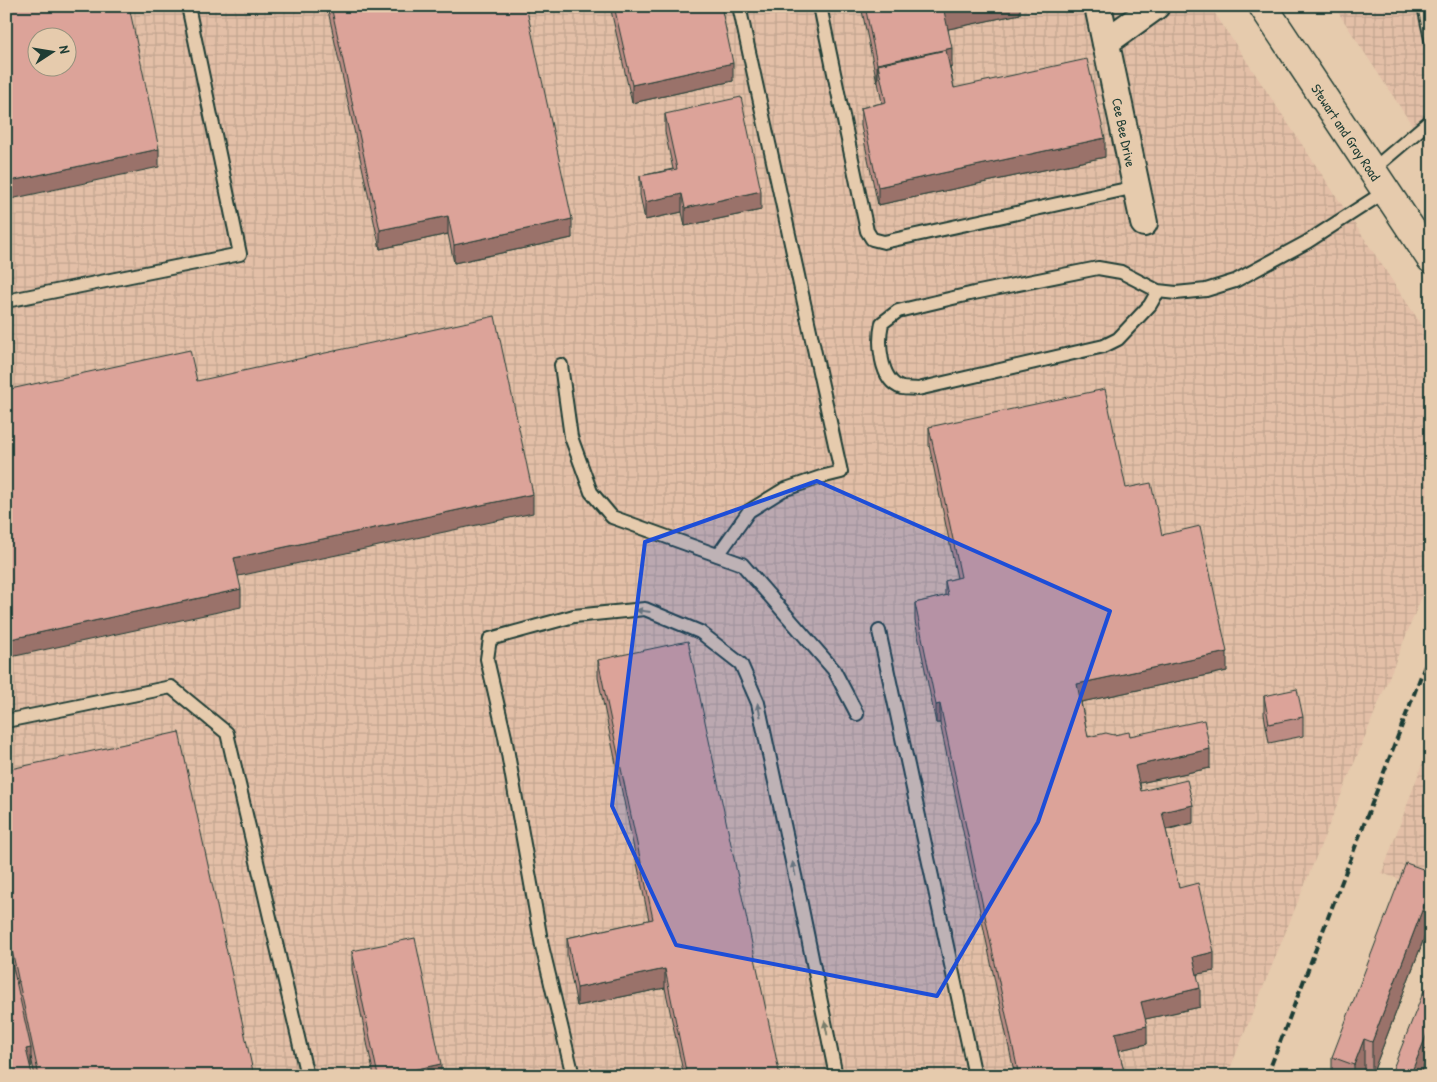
<svg xmlns="http://www.w3.org/2000/svg" width="1437" height="1082" viewBox="0 0 1437 1082" font-family="'Patrick Hand',sans-serif">
	<style>
		.industrial { fill: url(#industrial-grid); fill-rule: evenodd }
		.lines { fill: none; stroke-linecap: round; stroke-linejoin: round }
		.lane-casing { stroke: #1f3d34; stroke-width: 16 }
		.street-casing { stroke: #1f3d34; stroke-width: 30 }
		.secondary-casing { stroke: #1f3d34; stroke-width: 31 }
		.lane { stroke: #e6cbad; stroke-width: 12 }
		.street { stroke: #e6cbad; stroke-width: 26 }
		.secondary { stroke: #e6cbad; stroke-width: 28 }
		.rail { stroke: #1f3d34; stroke-width: 4; stroke-dasharray: 8 4; stroke-linecap: butt }
		.wall { fill: #bd8c84; stroke: #1f3d34 }
		.shaded-wall { fill: #9a726b; stroke: #1f3d34 }
		.building { fill: #dca399; stroke: #1f3d34; fill-rule: evenodd }
		.oneway { fill: #797d6a }
		.marked { fill: #1d4ed8; fill-opacity: 0.2; stroke: #1d4ed8; stroke-width: 4; stroke-linejoin: round }
		.labels { text-anchor: middle; dominant-baseline: central; stroke-width: 4.5; stroke-linejoin: round; paint-order: stroke }
		.street-label { font-size: 14px; fill: #1f3d34; stroke: #e6cbad }
	</style>
	<defs>
		<pattern id="industrial-grid" width="8" height="8" patternUnits="userSpaceOnUse" patternTransform="scale(1.25)"><rect width="8" height="8" fill="#e3bfa7"/><path d="M0 4h8M4 0v8" fill="none" stroke="#c2a590"/></pattern>
	</defs>
	<rect width="100%" height="100%" fill="#e6cbad"/>
	<filter id="ink" filterUnits="userSpaceOnUse"><feTurbulence type="fractalNoise" baseFrequency=".02" numOctaves="2"/><feDisplacementMap in="SourceGraphic" scale="10" xChannelSelector="R" yChannelSelector="G"/><feConvolveMatrix kernelMatrix="1 2 1 2 8 2 1 2 1" color-interpolation-filters="sRGB"/></filter>
	<g filter="url(#ink)">
		<path class="industrial" d="M6,6H1210L1431,339V574L1227,1076H6ZM38,38H68V68H38Z
			M1334,6H1431V154Z
			M1431,740V891L1382,873Z"/>
		<g class="lines">
			<g class="lane-casing">
				<path id="lane" d="M820,6L867,231L872,239L884,242L1136,187
					M1424,6L1431,39
					M1372,170L1431,120
					M1158,291L1150,305L1118,339L1104,346L918,389C913,388 907,389 902,388C879,381 878,341 882,323L898,311L974,293L1098,268L1121,272L1158,291L1176,293L1206,290L1235,281L1307,242L1386,191
					M6,301L240,254L188,6
					M561,365L571,437L591,492L612,517L742,564L834,670L857,714
					M718,555L749,511L783,490L821,477L841,472L739,6
					M879,631L975,1076
					M6,721L171,687L227,733L307,1076
					M573,1076L542,946L505,737L487,659L490,639L574,616L645,609L700,632L741,664L758,703L800,899L836,1076"/>
			</g>
			<g class="street-casing">
				<g id="street">
					<path id="s1" d="M1098,6L1144,223"/>
					<path d="M1106,42L1156,6"/>
				</g>
			</g>
			<g class="secondary-casing">
				<g id="secondary">
					<path id="s2" d="M1263,6L1431,259"/>
				</g>
			</g>
			<use href="#lane" class="lane"/>
			<use href="#street" class="street"/>
			<use href="#secondary" class="secondary"/>
			<path class="rail" d="M1267,1076L1431,650"/>
		</g>
		<path class="wall" d="M327,6H526L572,238L454,263L448,234L380,249Z
			M610,6H721L733,81L632,103Z
			M861,6H1020V14L948,29L952,67H950L954,88L1105,157L878,205L861,126V108L882,103L878,82H877Z
			M665,114L761,210L685,226L682,212L645,220L640,195V176L673,169L665,132Z
			M929,427L1126,488L1162,535L1227,671L1081,702L1088,737L1114,735L1130,736L1210,768L1140,783L1141,791L1193,823L1166,830L1179,888L1214,971L1197,974L1200,1007L1145,1019L1147,1044L1119,1050L1125,1076H1015L940,723H936L915,621V603L945,596V581L957,578L929,445Z
			M598,660L780,1076H684L665,988L577,1006L567,956V938L649,920L598,678Z
			M1264,696L1303,717V736L1269,743L1264,714Z
			M6,770L254,1076H35L31,1057V1067L6,1076Z
			M1431,872V920L1372,1075L1364,1072L1362,1076H1323L1332,1073V1057Z
			M352,951L441,1076H374L352,970Z"/>
		<path class="shaded-wall" d="M969,6H1020V14L944,30V11Z
			M952,48V67L882,81L878,65V82H877V64Z
			M733,63V81L632,103V85Z
			M1105,138V157L878,205V187Z
			M159,149V167L6,200V182Z
			M761,191V210L685,226V208Z
			M682,194V212L645,220V202Z
			M448,216V234L380,249V230Z
			M572,219V238L454,263V245Z
			M533,494V513L234,577V558Z
			M241,589V607L6,658V640Z
			M1227,652V671L1077,703V684Z
			M940,704V723H936V705Z
			M1210,749V768L1135,784V766Z
			M1193,805V823L1162,830V812Z
			M1431,887V920L1372,1075V1042Z
			M1214,952V971L1193,975V957Z
			M665,969V988L577,1006V988Z
			M1200,988V1007L1141,1020V1002Z
			M1431,1024V1048L1420,1076H1410Z
			M1147,1026V1044L1115,1051V1033Z
			M1364,1039V1072L1362,1076H1354V1065Z
			M31,1048V1067L26,1068V1049Z
			M441,1064V1076H384Z"/>
		<path class="building" d="M6,6H129L159,149L6,182ZM38,38H68V68H38Z
			M331,6H526L572,219L454,245L448,216L380,230Z
			M614,6H721L733,63L632,85Z
			M865,6H969L944,11L952,48L877,64Z
			M946,50L954,88L1087,59L1105,138L878,187L861,108L886,102L878,65Z
			M741,97L761,191L685,208L682,194L645,202L640,176L677,169L665,114Z
			M495,316L533,494L234,558L241,589L6,640V390L190,350L197,381Z
			M1105,389L1126,488L1151,483L1162,535L1200,526L1227,652L1077,684L1088,737L1106,733L1114,735L1129,732L1130,736L1204,720L1210,749L1135,766L1141,791L1187,780L1193,805L1162,812L1179,888L1198,883L1214,952L1193,957L1200,988L1141,1002L1147,1026L1115,1033L1125,1076H1019L940,704L936,705L915,603L948,595L945,581L961,577L929,427Z
			M688,641L780,1076H687L665,969L577,988L567,938L653,919L598,660Z
			M1297,689L1303,717L1269,724L1264,696Z
			M179,732L254,1076H39L6,922V770Z
			M1406,863L1431,872V887L1372,1042L1364,1039L1354,1065L1332,1057Z
			M6,936L31,1048L26,1049L32,1074L34,1073L35,1076H6Z
			M415,938L441,1064L384,1076H378L352,951Z
			M1425,988L1431,991V1024L1410,1076H1390Z
			M1325,1070L1340,1076H1323Z"/>
		<defs><path id="oneway-solid" d="M-6-.8H1V-3.2L6.5 0L1 3.2V.8H-6Z" transform="scale(1.25)"/></defs>
		<g class="oneway">
			<use href="#oneway-solid" transform="translate(643 611) rotate(-173)"/>
			<use href="#oneway-solid" transform="translate(759 710) rotate(-103)"/>
			<use href="#oneway-solid" transform="translate(794 869) rotate(-102)"/>
			<use href="#oneway-solid" transform="translate(826 1028) rotate(-101)"/>
		</g>
	</g>
	<path class="marked" d="M817,481L1110,611L1038,822L937,996L676,945L612,806L645,542Z"/>
	<g class="labels">
		<g class="street-label">
			<text stroke="none"><textPath href="#s1" startOffset="129">Cee Bee Drive</textPath></text>
			<text stroke="none"><textPath href="#s2" startOffset="151">Stewart and Gray Road</textPath></text>
		</g>
	</g>
	<rect width="1437" height="1082" fill="none" stroke="#e6cbad" stroke-width="25"/>
	<rect x="12" y="12" width="1412" height="1057" fill="none" stroke="#1f3d34" stroke-width="2" filter="url(#ink)"/>
	<g transform="translate(52 52) rotate(78)"><circle r="24" fill="#e6cbad" stroke="#96927d"/>
	<path d="M0-4L9 19L0 12L-9 19Z" fill="#1f3d34"/>
	<text y="-8" font-size="14" font-weight="bold" text-anchor="middle" fill="#1f3d34">N</text>
	</g>
</svg>
